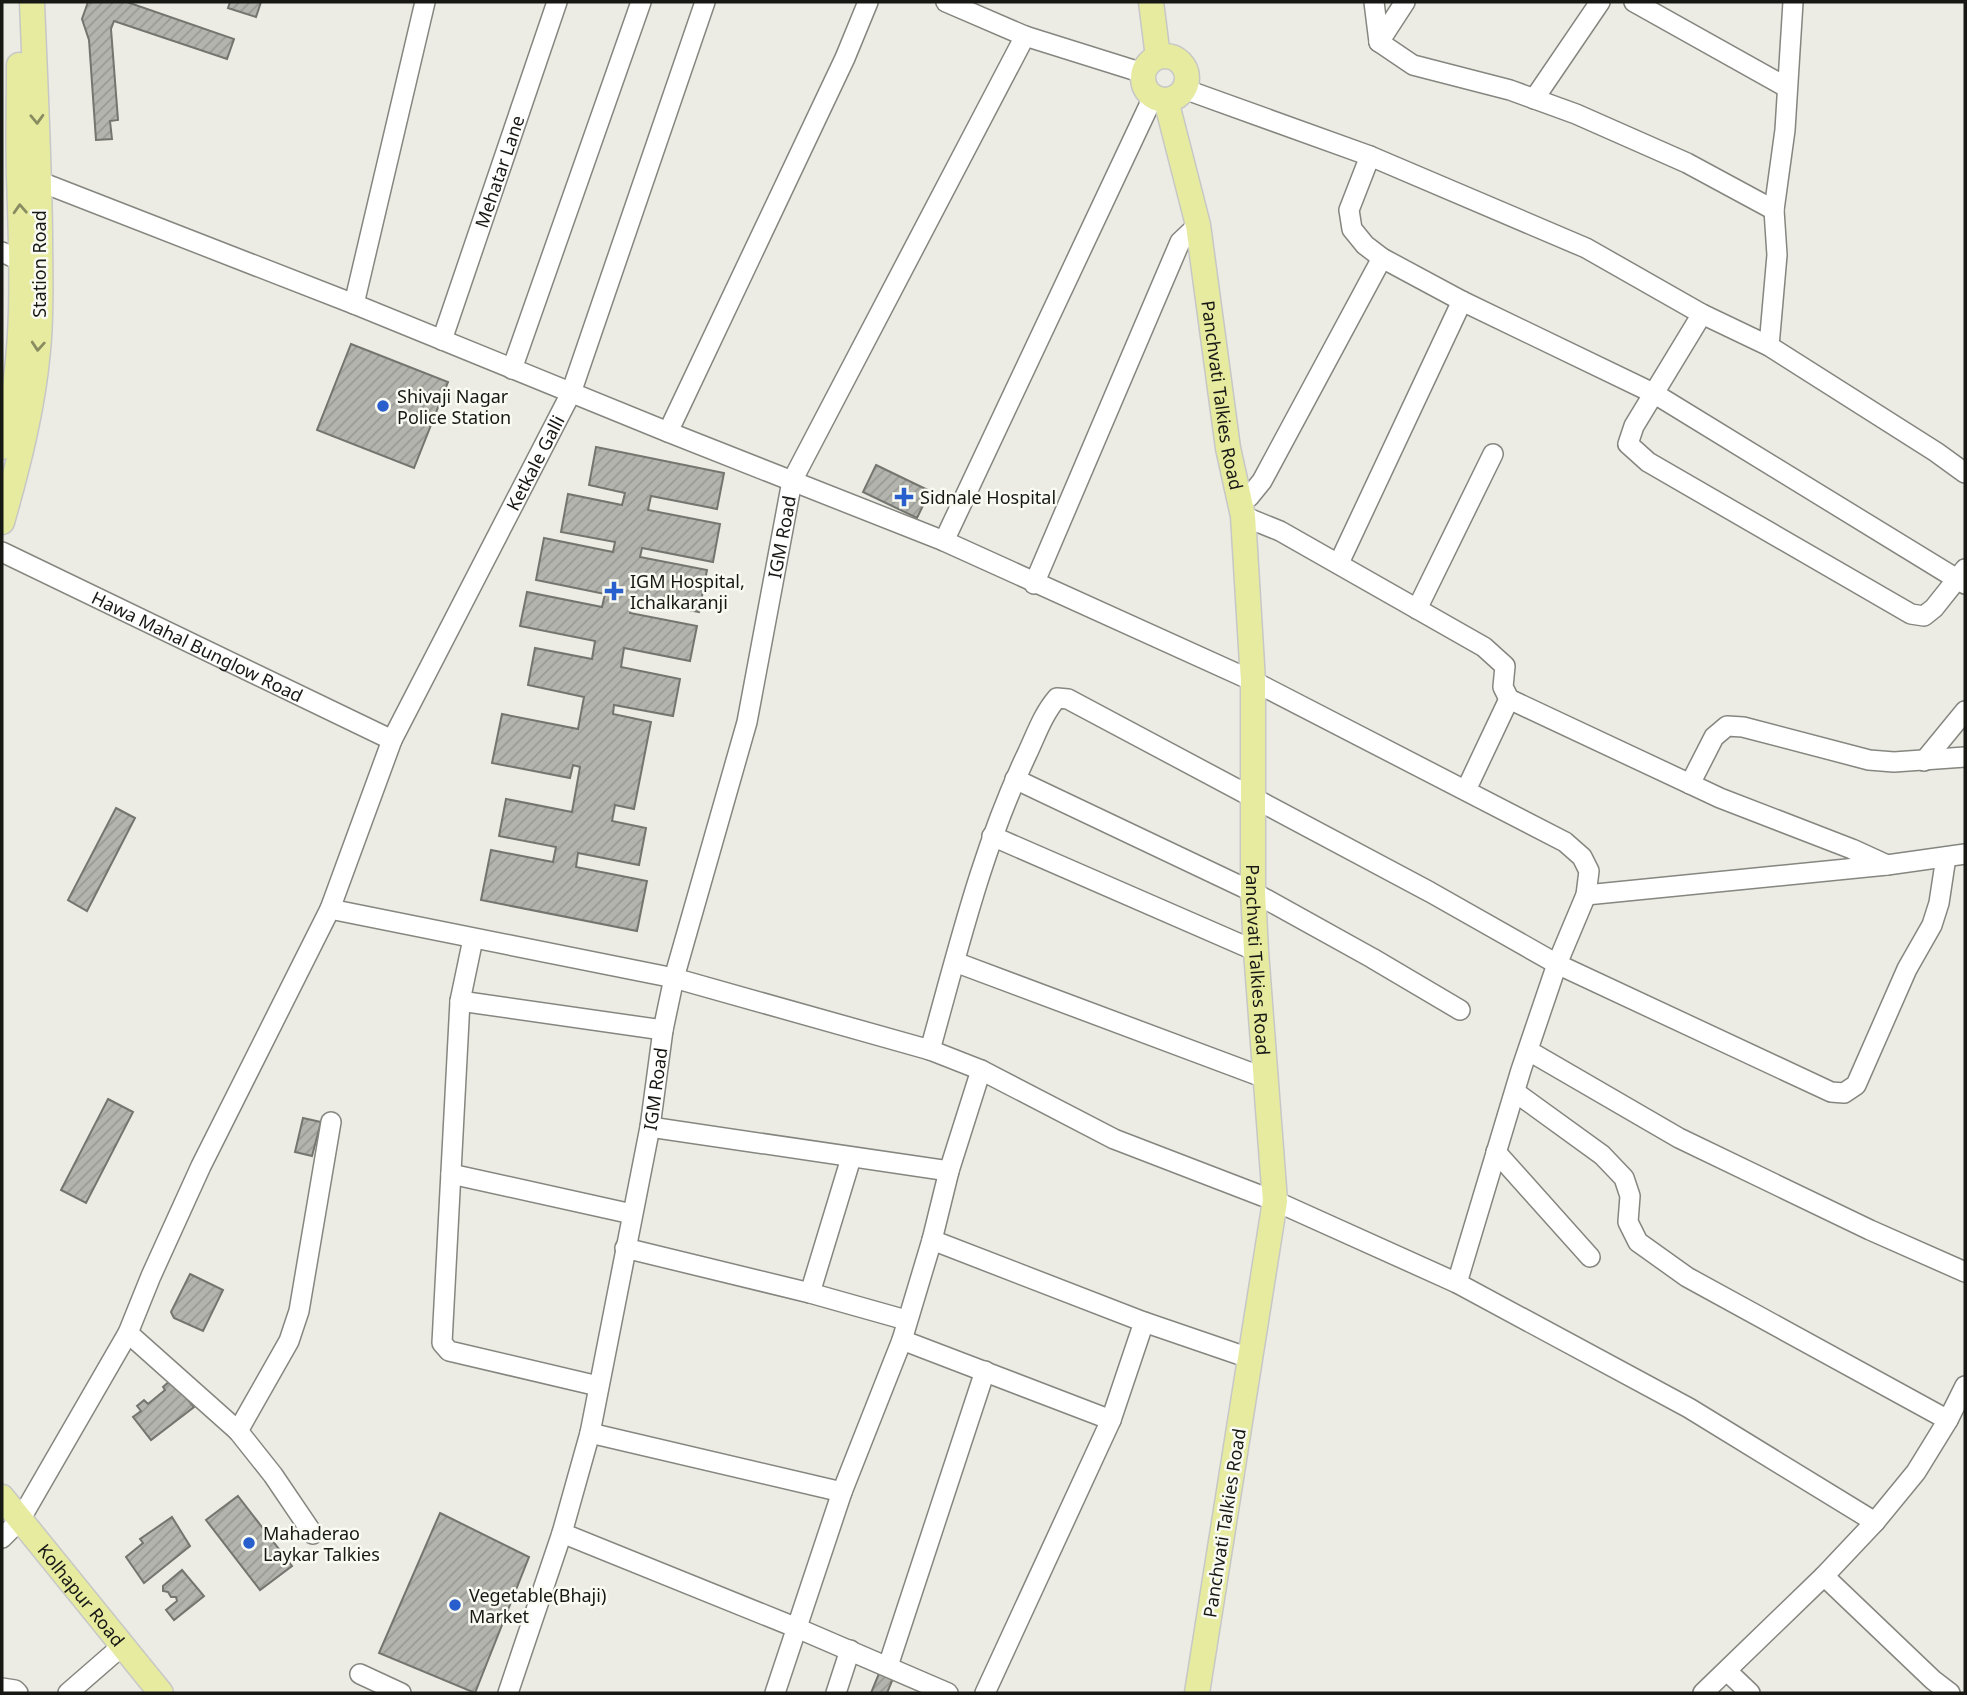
<svg xmlns="http://www.w3.org/2000/svg" width="1967" height="1695" viewBox="0 0 1967 1695" font-family="'Noto Sans',sans-serif">
	<style>
		.building { fill: url(#building-hatch); stroke: #74756e; stroke-width: 2 }
		.lines { fill: none; stroke-linecap: round; stroke-linejoin: round }
		.minor-casing { stroke: #85867f; stroke-width: 22 }
		.major-casing { stroke: #c7c7c7; stroke-width: 27 }
		.minor { stroke: #fff; stroke-width: 19 }
		.major { stroke: #e6eb9f; stroke-width: 24 }
		.oneway { stroke: #898c60 }
		.poi-dot { fill: #285fcd; stroke: #f9faf2; stroke-width: 2.5 }
		.labels { text-anchor: middle; dominant-baseline: central; stroke-width: 5; stroke-linejoin: round; paint-order: stroke }
		.street-label { font-size: 18px; fill: #171714; stroke: #f9faf2 }
		.poi-label { font-size: 18px; fill: #171714; stroke: #f9faf2; text-anchor: start }
	</style>
	<defs>
		<pattern id="building-hatch" width="6" height="6" patternUnits="userSpaceOnUse" patternTransform="scale(1.75)"><rect width="6" height="6" fill="#b3b4ad"/><path d="M-1 1l2-2M0 6l6-6M5 7l2-2" fill="none" stroke="#999a94"/></pattern>
	</defs>
	<rect width="100%" height="100%" fill="#ecece5"/>
	<path class="building" d="M88,2H127L234,39L227,59L114,21L111,29L118,120L110,121L112,139L96,140L89,40L82,19Z
		M230,2H261L256,17L228,8Z
		M351,344L448,382L414,468L317,430Z
		M596,447L724,473L717,509L651,496L648,510L720,524L713,562L642,548L640,557L707,570L699,612L633,599L630,613L697,626L690,661L624,648L621,667L680,679L673,716L614,705L613,714L651,722L634,809L615,805L612,821L646,828L639,865L578,853L576,867L647,881L637,931L481,900L491,850L553,862L556,847L499,836L506,799L572,812L580,767L573,765L570,778L492,763L502,714L578,729L584,697L528,685L535,648L592,659L595,641L520,626L527,592L602,607L605,594L536,580L544,538L613,552L615,542L561,532L568,494L622,505L625,493L589,485Z
		M876,465L930,491L917,518L863,492Z
		M116,808L135,818L87,911L68,900Z
		M108,1099L133,1112L86,1203L61,1190Z
		M303,1118L321,1122L312,1156L295,1152Z
		M190,1274L223,1290L203,1331L174,1318L171,1312Z
		M171,1380L194,1407L151,1440L133,1417L141,1411L137,1406L144,1400L148,1404L165,1390L163,1387Z
		M238,1496L292,1566L260,1590L206,1520Z
		M440,1513L529,1557L475,1693L379,1653Z
		M172,1517L190,1546L144,1583L126,1557L143,1543L140,1539Z
		M182,1570L204,1596L174,1620L166,1610L177,1601L176,1597H171L168,1592L163,1591V1586Z
		M880,1671L894,1676L887,1693H871Z"/>
	<g class="lines">
		<g class="minor-casing">
			<g id="minor">
				<path d="M946,2L1025,36L1143,73"/>
				<path d="M1374,2L1379,42"/>
				<path d="M1405,2L1379,42L1413,65L1510,90L1576,114L1687,163L1774,210"/>
				<path d="M1634,2L1786,87"/>
				<path d="M1184,89L1370,156L1586,248L1702,314L1769,346L1936,452L1965,473"/>
				<path d="M1534,99L1600,2"/>
				<path d="M1370,156L1349,210L1352,229L1365,245L1382,258L1462,301L1655,394L1965,584"/>
				<path d="M28,177L354,304L668,432L944,541L1253,681L1565,842L1582,857L1589,871L1586,895L1557,964L1521,1070L1457,1283"/>
				<path d="M2,252L23,262"/>
				<path d="M354,304L425,2"/>
				<path d="M1702,314L1634,426L1628,444L1648,462L1911,614L1924,616L1934,608L1965,569"/>
				<path id="s1" d="M442,340L557,2"/>
				<path d="M1769,346L1777,255L1774,210L1785,130L1793,2"/>
				<path d="M512,369L641,2"/>
				<path d="M668,432L845,58L868,2"/>
				<path d="M1241,499L1249,497L1262,481L1382,258"/>
				<path d="M1243,516L1280,531L1484,647L1505,666L1503,687L1509,699L1720,798L1852,849L1887,865L1965,854"/>
				<path d="M944,541L1153,97"/>
				<path id="s2" d="M2,552L392,740"/>
				<path d="M1339,563L1462,301"/>
				<path d="M1034,584L1180,242L1198,225"/>
				<path d="M1417,609L1493,454"/>
				<path d="M1924,761L1965,711"/>
				<path d="M1015,779L1253,892L1372,958L1460,1010"/>
				<path d="M1690,784L1714,737L1727,726L1743,727L1869,760L1894,762L1965,757"/>
				<path d="M1466,790L1509,699"/>
				<path d="M992,836L1256,951"/>
				<path d="M1586,895L1887,865"/>
				<path id="s3" d="M330,909L392,740L571,393L705,2"/>
				<path d="M473,939L460,1001L442,1343L449,1351L598,1386"/>
				<path d="M955,962L1265,1078"/>
				<path d="M460,1001L663,1030"/>
				<path d="M930,1050C958,950 982,848 1027,754C1036,735 1043,714 1057,698L1068,699L1430,892L1557,964L1831,1092L1844,1093L1856,1085L1907,969L1932,925L1939,903L1946,857"/>
				<path d="M1529,1051L1679,1138L1870,1230L1965,1272"/>
				<path d="M1515,1092L1602,1155L1624,1178L1630,1196L1628,1222L1638,1242L1687,1277L1948,1420"/>
				<path d="M650,1127L949,1171"/>
				<path d="M1496,1152L1590,1257"/>
				<path d="M451,1174L632,1214"/>
				<path d="M932,1240L1144,1322L1252,1359"/>
				<path d="M625,1248L810,1293L906,1320"/>
				<path d="M810,1293L851,1158"/>
				<path d="M128,1333L238,1431L273,1475L313,1534"/>
				<path d="M902,1340L1111,1420L985,1693"/>
				<path d="M1111,1420L1144,1322"/>
				<path d="M238,1431L289,1341L299,1311L331,1122"/>
				<path d="M590,1433L842,1492"/>
				<path d="M562,1533L797,1628L948,1693"/>
				<path d="M2,1538L20,1520L128,1333L151,1276L201,1166L330,909L674,978L930,1050L981,1070L1114,1139L1275,1201L1457,1283L1689,1408L1875,1522"/>
				<path d="M1824,1576L1933,1680L1950,1693"/>
				<path d="M888,1666L985,1371"/>
				<path d="M1727,1671L1750,1693"/>
				<path d="M360,1674L401,1693"/>
				<path d="M2,1688L15,1690L18,1693"/>
				<path d="M68,1693L122,1646"/>
				<path id="s4" d="M508,1693L562,1533L590,1433L650,1127L663,1030L674,978L747,722L792,481L1025,36"/>
				<path d="M775,1693L842,1492L902,1340L932,1240L949,1171L981,1070"/>
				<path d="M836,1693L850,1650"/>
				<path d="M1703,1693L1824,1576L1875,1522L1916,1472L1948,1420L1965,1386"/>
			</g>
		</g>
		<g class="major-casing">
			<g id="major">
				<path d="M1151,2L1158,57"/>
				<circle cx="1165" cy="78" r="22"/>
				<path id="s5" d="M1166,100L1198,225L1228,448L1243,516L1253,681V892L1256,951L1275,1201L1197,1693"/>
				<path d="M2,447C27,362 22,265 19,177C18,140 19,102 19,65"/>
				<path d="M2,522C18,466 33,408 38,350C42,311 40,271 40,232C39,155 35,78 32,2"/>
				<path id="s6" d="M2,1497L161,1693"/>
			</g>
		</g>
		<use href="#minor" class="minor"/>
		<use href="#major" class="major"/>
	</g>
	<defs><path id="oneway-chevron" d="M-2-3.5L2.5 0L-2 3.5" fill="none" stroke-width="1.6" stroke-linecap="round" stroke-linejoin="round" transform="scale(1.75)"/></defs>
	<g class="oneway">
		<use href="#oneway-chevron" transform="translate(37 119) rotate(88)"/>
		<use href="#oneway-chevron" transform="translate(20 209) rotate(-93)"/>
		<use href="#oneway-chevron" transform="translate(38 346) rotate(94)"/>
	</g>
	<g class="poi-dot">
		<circle cx="383" cy="406" r="7"/>
		<path d="M900.5 486.5h7v7h7v7h-7v7h-7v-7h-7v-7h7z"/>
		<path d="M610.5 580.5h7v7h7v7h-7v7h-7v-7h-7v-7h7z"/>
		<circle cx="249" cy="1543" r="7"/>
		<circle cx="455" cy="1605" r="7"/>
	</g>
	<g class="labels">
		<g class="street-label">
			<text stroke="none"><textPath href="#s1" startOffset="178">Mehatar Lane</textPath></text>
			<text transform="translate(39 264) rotate(-90)">Station Road</text>
			<text stroke="none"><textPath href="#s5" startOffset="301">Panchvati Talkies Road</textPath></text>
			<text stroke="none"><textPath href="#s3" startOffset="492">Ketkale Galli</textPath></text>
			<text stroke="none"><textPath href="#s4" startOffset="1190">IGM Road</textPath></text>
			<text stroke="none"><textPath href="#s2" startOffset="217">Hawa Mahal Bunglow Road</textPath></text>
			<text stroke="none"><textPath href="#s5" startOffset="868">Panchvati Talkies Road</textPath></text>
			<text stroke="none"><textPath href="#s4" startOffset="623">IGM Road</textPath></text>
			<text transform="translate(1224 1523) rotate(-81)">Panchvati Talkies Road</text>
			<text stroke="none"><textPath href="#s6" startOffset="126">Kolhapur Road</textPath></text>
		</g>
		<g class="poi-label">
			<text x="397" y="396">Shivaji Nagar<tspan x="397" dy="21">Police Station</tspan></text>
			<text x="920" y="497">Sidnale Hospital</text>
			<text x="630" y="581">IGM Hospital,<tspan x="630" dy="21">Ichalkaranji</tspan></text>
			<text x="263" y="1533">Mahaderao<tspan x="263" dy="21">Laykar Talkies</tspan></text>
			<text x="469" y="1595">Vegetable(Bhaji)<tspan x="469" dy="21">Market</tspan></text>
		</g>
	</g>
	<rect width="1967" height="1695" fill="none" stroke="#171714" stroke-width="7"/>
</svg>
